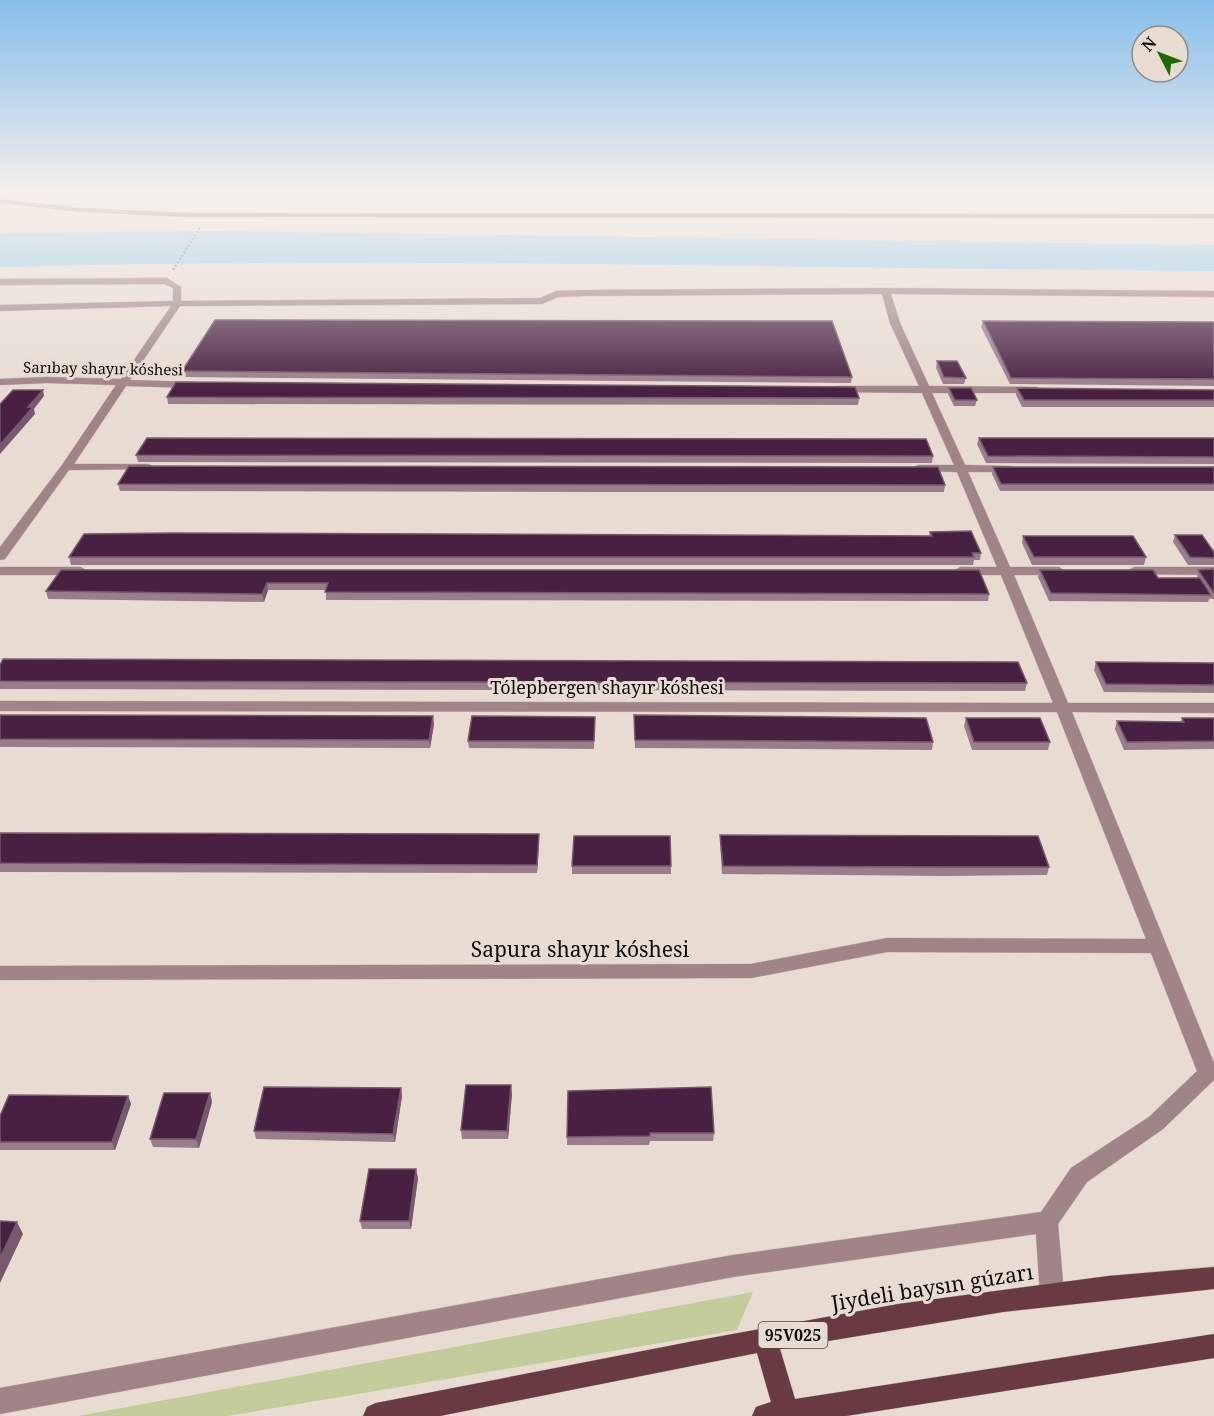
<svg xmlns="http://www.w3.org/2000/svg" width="1214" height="1416" viewBox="0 0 1214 1416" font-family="'Noto Serif',serif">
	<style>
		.green { fill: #c5cc9b }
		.water { fill: #92ccf0 }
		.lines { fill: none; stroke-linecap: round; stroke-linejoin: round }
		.minor-casing { stroke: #c5bab2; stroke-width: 1 }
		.major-casing { stroke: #c5bab2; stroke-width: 1 }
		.path { stroke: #807871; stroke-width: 2; stroke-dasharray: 2 2; stroke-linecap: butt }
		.minor { fill: #a18487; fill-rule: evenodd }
		.major { fill: #693a42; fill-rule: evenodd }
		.wall { fill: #987e8a }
		.shaded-wall { fill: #77586d }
		.building { fill: #472042; stroke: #77586d; stroke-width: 1.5 }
		.labels { text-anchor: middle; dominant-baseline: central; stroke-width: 6; stroke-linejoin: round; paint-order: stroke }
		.far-street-label { font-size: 15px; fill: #0e0a07; stroke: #e8dcd2 }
		.shield { fill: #e8dcd2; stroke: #4f4944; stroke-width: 1.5 }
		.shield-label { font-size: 16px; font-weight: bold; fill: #0e0a07 }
		.street-label { font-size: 18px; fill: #0e0a07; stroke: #e8dcd2 }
		.near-street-label { font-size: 21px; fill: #0e0a07; stroke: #e8dcd2 }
	</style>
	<rect width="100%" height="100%" fill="#e8dcd2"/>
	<path class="green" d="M753,1292L737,1330L228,1416H78Z"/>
	<path class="water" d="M218,231L1214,245V271C809,269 404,256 0,267V233Z"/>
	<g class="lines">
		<g class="minor-casing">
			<path id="minor" d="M7,193H17L0,199V195Z
				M167,278L181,287V301L540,298L556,291L585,290L886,288L1214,291V297L891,294L900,323L929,386L1037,387L1042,390L1037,393H932L965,465L1011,466L1017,469L1011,472H968L1010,567H1059L1065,571L1059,575H1014L1068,703H1214V713L1072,712L1214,1063V1080L1163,1129L1087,1182L1058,1224L1064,1294L1060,1302L1052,1305L1044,1302L1040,1294L1036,1234L733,1277L0,1414V1388L733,1255L1041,1212L1071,1168L1149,1117L1197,1071L1151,953L887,952L751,978L0,980V966L751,964L887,938L1146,939L1057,712L0,711V701L1053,703L1001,575H960L954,571L960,567H997L957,472L918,471L912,468L918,465H954L922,393L836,392L831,389L836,386H919L890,323L882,294L585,296L558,297L542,304L180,306L130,380L194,382L199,385L194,388L126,386L74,464H147L151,465V469L69,470L5,559L0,560V547L62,465L116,385L47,383L0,385V379L47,377L121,379L171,306L0,311V305L173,301V288L165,284L0,285V279Z
				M0,567H81L87,571L81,575H0Z
				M1134,567H1214V575L1129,574L1128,571Z"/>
		</g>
		<g class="major-casing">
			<path id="major" d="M0,199L82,208L187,213L1214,214V218L187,217L82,212L0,203Z
				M1214,1267V1289L1003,1312L780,1349L795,1399L1214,1334V1358L846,1416H752L756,1407L771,1402L757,1353L440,1416H363L367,1407L376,1403L689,1342L898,1304L1108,1276Z"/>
		</g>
		<path class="path" d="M173,270L200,228"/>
		<use href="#minor" class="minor"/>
		<use href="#major" class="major"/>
	</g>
	<path class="wall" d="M983,321L1214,322V386L1010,384L981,327Z
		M937,361L966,378L964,384H943L936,368Z
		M182,371L852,377L851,383L183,377Z
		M949,388L977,400L975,406H954L948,394Z
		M1017,388L1214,390V407H1022L1016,395Z
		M167,397L859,398L858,405L168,404Z
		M979,438H1214V464L986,463L977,444Z
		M136,455L933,456L932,463L138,462Z
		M993,467H1214V491H1000L992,474Z
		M118,484L945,485L944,492H609L120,491Z
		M930,532L981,553L980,560H974L973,565H71L69,557L929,536Z
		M1175,535L1214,552V565H1188L1173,542Z
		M1023,536L1146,557L1144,565H1032L1022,543Z
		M1214,569V599H1211L1210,598L1208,602L1049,601L1038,577L1040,570L1158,578H1197L1198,570Z
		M61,570L989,594L988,601L326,600V590H268L264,602L48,599L46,591Z
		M1096,662L1214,663V693L1104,692L1094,670Z
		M0,665L1027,683L1025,691L0,689Z
		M0,715L434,724L430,748L0,747Z
		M634,715L933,742L932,750L635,748Z
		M595,717L594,749L469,748L468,741Z
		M966,718L1050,742L1048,750H972L964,726Z
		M1182,718H1214V749L1124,750L1115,729L1117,721L1181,722Z
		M0,833L539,834V842L537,873L0,872Z
		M720,835L1049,867L1047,875L945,876L722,874L720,843Z
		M572,866H671V874H572Z
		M401,1088L402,1096L395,1142L256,1139L254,1131Z
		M568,1091L714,1133L713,1141H650L649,1145H567Z
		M210,1093L212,1102L199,1148L153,1147L150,1139Z
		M512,1094L508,1139H462L461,1130Z
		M128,1096L131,1104L115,1150H0V1116Z
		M418,1178L411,1229H362L360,1221Z"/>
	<path class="shaded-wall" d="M43,390L44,396L34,409L35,414L0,454V445L28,407Z
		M267,583L268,590L264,602L262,594Z
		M433,716L434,724L430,748L429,740Z
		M539,834V842L537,873V865Z
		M511,1085L512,1094L508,1139L507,1131Z
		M401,1088L402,1096L395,1142L393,1134Z
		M210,1093L212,1102L199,1148L196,1139Z
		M128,1096L131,1104L115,1150L112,1142Z
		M416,1169L418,1178L411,1229L409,1221Z
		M17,1222L23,1234L0,1283V1258Z"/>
	<path class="building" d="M215,320L832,321L852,377L182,371Z
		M983,321L1214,322V379L1011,378Z
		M937,361H957L966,378L944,377Z
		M176,382L855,387L859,398L167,397Z
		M949,388H971L977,400H955Z
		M1017,388L1214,390V400H1024Z
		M13,390H43L28,407H33L0,445V404Z
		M147,438L926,439L933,456L136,455Z
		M979,438H1214V457L988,456Z
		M129,466L938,467L945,485L118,484Z
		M993,467H1214V484H1001Z
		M971,531L981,553H972L974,557H69L84,534L173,533L932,536L930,532Z
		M1175,535H1202L1214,552V558L1190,557Z
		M1023,536H1133L1146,557H1034Z
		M1214,569V592H1213L1198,570Z
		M61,570H979L989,594L325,592L328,583H267L262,594L46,591Z
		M1040,570H1153L1158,578H1200L1211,595L1051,593Z
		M3,659L1018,662L1027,683L0,681V665Z
		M1096,662L1214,663V685L1106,684Z
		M0,715L433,716L429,740L0,739Z
		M634,715L926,718L933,742L635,740Z
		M472,716L595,717L594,741H468Z
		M966,718H1040L1050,742H974Z
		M1182,718H1214V741L1127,742L1117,721L1184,722Z
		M0,833L539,834L537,865L0,863Z
		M720,835L1038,836L1049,867H946L723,866Z
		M574,836H670L671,866H572Z
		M466,1085H511L507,1131L461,1130Z
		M264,1087L401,1088L393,1134L254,1131Z
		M711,1087L714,1133H650V1136L567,1137L568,1091Z
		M164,1093H210L196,1139H150Z
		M9,1095L128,1096L112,1142H0V1116Z
		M369,1169H416L409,1221H360Z
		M0,1221L17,1222L0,1258Z"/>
	<linearGradient id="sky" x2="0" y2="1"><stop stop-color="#85beeb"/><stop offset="0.49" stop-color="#f5efeb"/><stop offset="1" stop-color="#f5efeb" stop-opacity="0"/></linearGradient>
	<rect width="1214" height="391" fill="url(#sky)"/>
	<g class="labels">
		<g class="far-street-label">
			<text transform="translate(103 368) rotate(1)">Sarıbay shayır kóshesi</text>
		</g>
		<rect class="shield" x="758.5" y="1322" width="69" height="26" rx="4.5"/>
		<g class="shield-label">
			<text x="793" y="1335">95V025</text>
		</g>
		<g class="street-label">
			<text x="607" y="687">Tólepbergen shayır kóshesi</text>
		</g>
		<g class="near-street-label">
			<text x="580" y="949">Sapura shayır kóshesi</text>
			<text transform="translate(932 1287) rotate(-9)">Jiydeli baysın gúzarı</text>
		</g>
	</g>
	<g transform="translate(1160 54) rotate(312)"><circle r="28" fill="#e8dcd2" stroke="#918881" stroke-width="1.5"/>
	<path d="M0-4.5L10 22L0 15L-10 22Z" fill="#1e6b0b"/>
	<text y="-9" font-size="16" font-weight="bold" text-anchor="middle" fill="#0e0a07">N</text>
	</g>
</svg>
